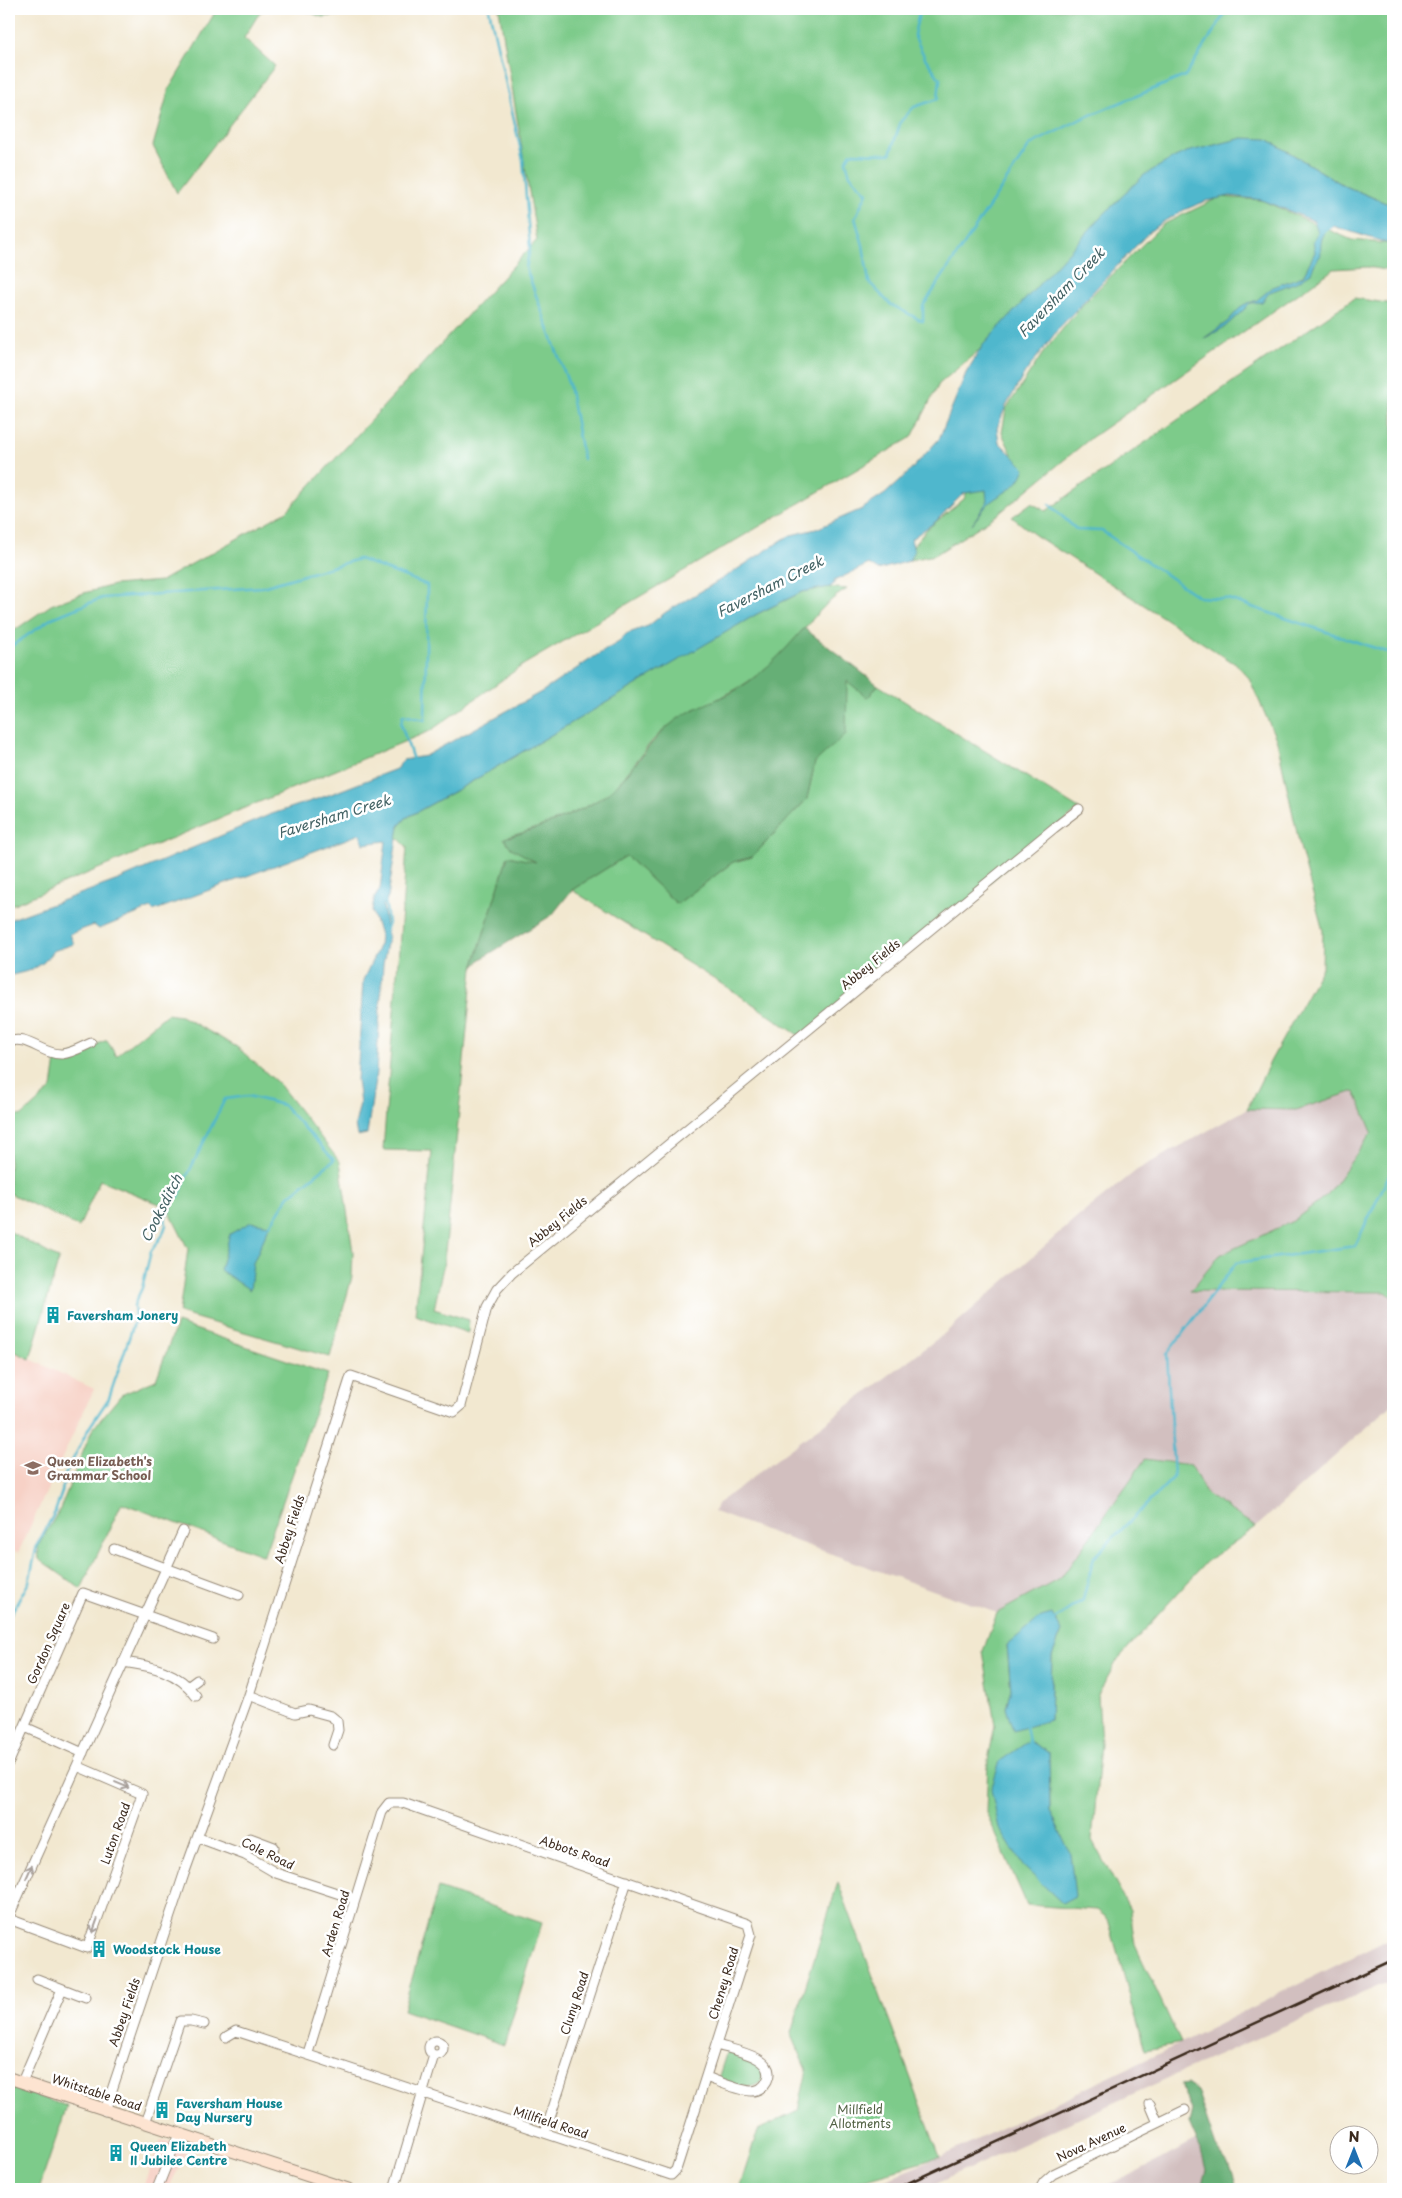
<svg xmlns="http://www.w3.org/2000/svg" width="1402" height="2198" viewBox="0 0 1402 2198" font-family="'Playpen Sans',sans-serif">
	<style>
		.built { fill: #f7d1c6 }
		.industrial { fill: #d2bfbf }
		.green { fill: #7dcb8a; stroke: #5c7a54; fill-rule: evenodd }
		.forest { fill: #66af76; stroke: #506c4a }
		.water { fill: #4fb7cd; stroke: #457076 }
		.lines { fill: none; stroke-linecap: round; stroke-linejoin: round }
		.stream { stroke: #4fb7cd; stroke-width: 2.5 }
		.minor-casing { stroke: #968977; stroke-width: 11 }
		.secondary-casing { stroke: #968977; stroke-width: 13 }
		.minor { stroke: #fff; stroke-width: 9 }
		.secondary { stroke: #fde4d1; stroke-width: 11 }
		.rail { stroke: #3b2a1e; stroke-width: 2.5 }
		.oneway { stroke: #a79f9a }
		.labels { text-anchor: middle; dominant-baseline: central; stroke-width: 5; stroke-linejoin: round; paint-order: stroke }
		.street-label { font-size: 12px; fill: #3b2a1e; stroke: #fff }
		.culture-label { font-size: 12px; font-weight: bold; fill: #0d838f; stroke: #fff; text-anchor: start }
		.education-label { font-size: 12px; font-weight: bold; fill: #785e54; stroke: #fff; text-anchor: start }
		.park-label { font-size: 12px; fill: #526244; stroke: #fff }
		.water-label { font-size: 14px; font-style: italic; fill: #436264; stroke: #fff }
	</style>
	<rect width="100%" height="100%" fill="#fff"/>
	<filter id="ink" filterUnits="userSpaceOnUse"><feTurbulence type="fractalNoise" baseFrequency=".02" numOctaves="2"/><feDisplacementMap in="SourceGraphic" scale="10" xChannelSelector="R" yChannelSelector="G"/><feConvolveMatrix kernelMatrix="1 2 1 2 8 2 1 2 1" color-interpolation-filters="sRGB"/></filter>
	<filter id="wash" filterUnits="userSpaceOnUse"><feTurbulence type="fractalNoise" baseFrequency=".0096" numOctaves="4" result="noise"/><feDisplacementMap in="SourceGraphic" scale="20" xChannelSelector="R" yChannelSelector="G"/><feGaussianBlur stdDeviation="1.12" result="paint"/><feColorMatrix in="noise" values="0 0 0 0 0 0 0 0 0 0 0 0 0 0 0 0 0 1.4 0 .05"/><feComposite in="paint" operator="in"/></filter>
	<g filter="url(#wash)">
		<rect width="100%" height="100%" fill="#f2e8d0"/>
		<path class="built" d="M9,1349L94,1389L18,1553L9,1547Z
			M161,2140L190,2146L168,2189H142Z"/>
		<path class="industrial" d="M1355,1090L1372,1132L1328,1194L1293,1221L1220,1255L1191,1291L1386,1292L1393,1298V1404L1256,1527L1206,1494L1191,1465L1145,1459L1061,1578L997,1613L714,1512L717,1504L945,1333L1078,1217L1137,1170L1247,1109L1296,1110Z
			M1393,1937V1980L1212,2058L924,2189H861L940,2157L1181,2043Z
			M1196,2141L1201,2150L1206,2170L1202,2184L1203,2189H1096L1122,2179Z"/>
		<path class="green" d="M217,9H268L260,12L244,38L275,66L177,193L153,146L169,89Z
			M300,9H417L322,17Z
			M499,9H1393V206L1345,186L1267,139L984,346L939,384L912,437L523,665L430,731L9,906V634L51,605L84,593L114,585L161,581L287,511L537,240Z
			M1220,197L1261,200L1352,240L1393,244V271L1367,267L1334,269L1092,437L997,515L935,555L900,562L927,529L964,499L981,459L1018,467L1002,433L1006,409L1043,353L1083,304L1162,225Z
			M1354,298L1393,304V1298L1386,1292L1190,1291L1220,1255L1293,1221L1328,1194L1372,1132L1355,1091L1296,1110L1247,1109L1271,1060L1322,968L1323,931L1300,847L1277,741L1249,678L1237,665L1035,535L1012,517L1031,503L1046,511Z
			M826,587L847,589C817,606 801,638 775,660C761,673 746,684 729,693C706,706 688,711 666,728C645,744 633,770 614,788C592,809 535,830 505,838L538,863L508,856L473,968L447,1235L443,1267L434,1309L469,1320L468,1333L415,1315L432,1151L383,1150L407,847L399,839L396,840L399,826L406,818L471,782L747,619L802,592Z
			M847,680L868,697L878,685L1079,809L801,1037L747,1000L572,890L626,856L677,904L733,862L752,857L807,799L815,762Z
			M167,1014L181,1016L237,1047L279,1084L340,1162L353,1252L352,1277L330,1357L179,1313L188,1249L167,1207L100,1180L79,1227L9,1193V1114L22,1116L52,1088L56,1060H62L107,1040L116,1056Z
			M9,1231L59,1259L30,1359L9,1349Z
			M177,1323L328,1374L264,1555V1556L122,1503L81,1589L39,1559L38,1546L60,1509L92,1430L121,1395L156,1380Z
			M1145,1459L1191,1465L1206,1494L1256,1527L1206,1562L1118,1659L1098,1694L1101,1744L1092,1840L1130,1910L1135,1945L1181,2043L1145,2050L1108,1919L1097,1910L1027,1905L986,1812L988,1761L995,1725L983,1651L997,1613L1061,1578ZM1062,1631L1052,1656L1050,1720L1006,1707L1011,1690L1007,1645ZM1029,1741L1049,1754L1050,1810Z
			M838,1882L940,2157L828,2189H739L758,2130L798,2111L807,2070L791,2033Z
			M438,1888L542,1923L504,2045L403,2010Z
			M727,2051L755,2061L764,2072L762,2082C749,2092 732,2083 718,2079Z
			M9,2087L67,2106L39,2189H9Z"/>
		<path class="forest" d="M804,628L878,685L868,698L847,681L846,734L815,762L807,799L752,857L733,862L677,904L626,856L572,890L552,915L481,959L473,968L508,856L536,862L511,848L504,838C534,831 592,809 614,788C637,766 650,739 676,720C691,709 709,703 727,695C758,679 782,654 804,628Z
			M1187,2084L1197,2091L1216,2147L1228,2163L1236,2189H1203L1202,2184L1206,2170L1201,2150L1189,2123L1192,2110L1180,2085Z"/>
		<path class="water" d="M1243,138L1267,139L1345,186L1393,206V245L1333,226C1321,234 1320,241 1321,255L1315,263L1311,273L1299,281L1270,292L1262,302L1251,303L1225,327L1203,339L1227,322L1243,305L1257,300L1273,287L1303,276L1315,252L1313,241L1318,232L1314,221L1262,200L1230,196L1206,201L1184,210L1161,223L1149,232L1060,327L1025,373L1006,406L997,428L999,442L1025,468C1017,491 1002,491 987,505C982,511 977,518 972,524L987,502L986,490L964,493L935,522L911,539L914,551L909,561L878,570L869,564L834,581V584L830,587L802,592L757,614L471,782L406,818L399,826L388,897L383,906L388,938L383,965L376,1073L367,1134L357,1136L355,1125L360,1103L357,1080L363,980L379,946L380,935L372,911L374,899L380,889L386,841L364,844L360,834L153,911L151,908L99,929L94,925L70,934L74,944L53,951L44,962L32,970L12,975L9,973V920L118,880L269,815L326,796L396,769L403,760L425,756L543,691L597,655L619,642L626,634L648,626L666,612L730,574L782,540L791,535L816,529L862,509L885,494L909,472L939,439L966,373L983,345L1102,216L1144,175L1175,157L1186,152Z
			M251,1222L270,1225L253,1263L250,1290L220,1270L230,1234Z
			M1052,1614L1062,1631L1052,1656L1050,1720L1013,1731L1006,1707L1011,1690L1007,1645L1041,1617Z
			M1029,1741L1049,1753L1050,1810L1070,1853L1075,1896L1062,1903L1023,1866L999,1828L991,1790L1000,1761Z"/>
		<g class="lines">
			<path class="stream" d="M489,9L523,160L530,248L526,268L569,385L583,459
				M922,321L890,304L869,282L863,245L855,218L867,193L850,175L846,161L851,153L890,154L901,121L914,107L938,99L940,79L925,58L914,35L919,13L925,9
				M923,321V306L1030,145L1083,118L1185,76L1228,9
				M1049,504L1077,530L1102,531L1199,597L1228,599L1393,654
				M9,648L52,618L102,598L262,587L359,559L427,585L425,720L403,715L401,724L413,760
				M385,933L388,923L385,900
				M9,1617L29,1582L37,1545L55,1512L62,1492L64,1477L89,1428L109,1398L135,1320L134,1305L142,1288L151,1251L162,1236L166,1225L165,1218L174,1200L179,1196L185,1180L225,1099L248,1096L283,1105L334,1160L289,1196L270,1225
				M1055,1619L1083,1600L1094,1557L1174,1477L1167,1354L1236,1263L1355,1246L1393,1167
				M1026,1727L1029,1741"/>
		</g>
	</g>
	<g filter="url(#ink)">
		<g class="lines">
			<g class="minor-casing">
				<path id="minor" d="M9,1042C26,1034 43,1055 62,1054C72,1053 82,1047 91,1043
					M114,1549L239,1595
					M123,1662C152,1666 178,1671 196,1696
					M189,1686L197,1680
					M249,1695L295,1713L309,1710L331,1716L337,1721L338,1730L333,1745
					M25,1727L83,1753
					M9,1762L83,1593L213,1639
					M199,1838L245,1855L276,1873L355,1899
					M245,1855L250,1838L274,1847
					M9,1916L183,1531
					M9,1919L87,1948L142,1794L77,1766
					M37,1979L86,1998
					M226,2037L236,2031L671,2175L676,2170L751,1935L748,1924L403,1803H389L382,1812L308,2053
					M429 2048a7 7 0 1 1 14 0a7 7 0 1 1-14 0Z
					M706,2077C720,2082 737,2090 751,2091C758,2091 764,2087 767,2081C779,2057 732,2050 717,2045
					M22,2082L62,1989
					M1150,2104L1158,2123
					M105,2111L184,1874L249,1695L351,1376L454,1412L461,1406L487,1307L497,1289L512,1273L1054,828L1079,809
					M145,2123L180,2021H191L204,2024
					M545,2133L627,1881
					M157,2189L179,2134
					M394,2189L434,2055
					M1040,2189L1044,2182L1053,2174L1185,2110"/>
			</g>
			<g class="secondary-casing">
				<path id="secondary" d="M9,2078L348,2189"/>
			</g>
			<use href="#minor" class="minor"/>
			<use href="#secondary" class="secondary"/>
			<path class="rail" d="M895,2189L1393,1960"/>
		</g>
		<defs><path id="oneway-shaft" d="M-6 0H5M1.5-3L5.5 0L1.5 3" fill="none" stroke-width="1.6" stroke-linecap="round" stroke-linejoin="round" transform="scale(1.25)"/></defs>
		<g class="oneway">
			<use href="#oneway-shaft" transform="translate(122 1785) rotate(23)"/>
			<use href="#oneway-shaft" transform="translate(29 1872) rotate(-66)"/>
			<use href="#oneway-shaft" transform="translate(95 1926) rotate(110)"/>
		</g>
	</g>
	<defs>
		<g id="building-bare" transform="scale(1.35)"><path d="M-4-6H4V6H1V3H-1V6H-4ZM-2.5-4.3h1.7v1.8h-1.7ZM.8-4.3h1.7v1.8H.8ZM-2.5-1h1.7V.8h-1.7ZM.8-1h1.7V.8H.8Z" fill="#0f9aa8" stroke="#fff" stroke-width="2.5" paint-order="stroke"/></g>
		<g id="school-bare" transform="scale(1.35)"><path d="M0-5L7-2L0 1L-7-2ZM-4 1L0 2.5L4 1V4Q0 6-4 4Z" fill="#8d6e63" stroke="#fff" stroke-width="2.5" paint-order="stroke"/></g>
	</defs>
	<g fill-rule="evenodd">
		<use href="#building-bare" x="53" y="1315"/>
		<use href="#school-bare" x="33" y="1468"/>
		<use href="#building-bare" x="99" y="1949"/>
		<use href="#building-bare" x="162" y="2110"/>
		<use href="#building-bare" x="116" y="2153"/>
	</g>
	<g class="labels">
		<g class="street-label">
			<text transform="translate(870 964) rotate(-39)">Abbey Fields</text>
			<text transform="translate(557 1221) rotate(-39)">Abbey Fields</text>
			<text transform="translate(289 1529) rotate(-72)">Abbey Fields</text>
			<text transform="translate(48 1643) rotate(-66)">Gordon Square</text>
			<text transform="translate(115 1833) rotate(-70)">Luton Road</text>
			<text transform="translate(575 1851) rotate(19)">Abbots Road</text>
			<text transform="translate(268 1853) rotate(26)">Cole Road</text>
			<text transform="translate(335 1923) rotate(-73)">Arden Road</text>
			<text transform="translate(723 1983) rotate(-73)">Cheney Road</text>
			<text transform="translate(574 2003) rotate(-72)">Cluny Road</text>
			<text transform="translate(124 2012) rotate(-71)">Abbey Fields</text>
			<text transform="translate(97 2092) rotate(18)">Whitstable Road</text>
			<text transform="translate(551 2122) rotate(18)">Millfield Road</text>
			<text transform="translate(1091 2142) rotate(-25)">Nova Avenue</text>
		</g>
		<g class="culture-label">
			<text x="67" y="1315">Faversham Jonery</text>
			<text x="113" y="1949">Woodstock House</text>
			<text x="176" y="2103">Faversham House<tspan x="176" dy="14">Day Nursery</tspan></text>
			<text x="130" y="2146">Queen Elizabeth<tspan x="130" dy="14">II Jubilee Centre</tspan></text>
		</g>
		<g class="education-label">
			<text x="47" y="1461">Queen Elizabeth's<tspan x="47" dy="14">Grammar School</tspan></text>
		</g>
		<g class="park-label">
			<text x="860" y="2109">Millfield<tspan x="860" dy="14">Allotments</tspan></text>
		</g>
		<g class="water-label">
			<text transform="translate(1061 292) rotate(-46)">Faversham Creek</text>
			<text transform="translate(770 586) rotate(-27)">Faversham Creek</text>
			<text transform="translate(334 816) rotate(-17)">Faversham Creek</text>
			<text transform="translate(161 1208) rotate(-63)">Cooksditch</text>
		</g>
	</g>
	<rect width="1402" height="2198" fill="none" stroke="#fff" stroke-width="30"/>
	<g transform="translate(1354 2150)"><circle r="24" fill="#ffffff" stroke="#b1aaa5"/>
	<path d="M0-4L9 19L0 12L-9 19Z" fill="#1f6fb2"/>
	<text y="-8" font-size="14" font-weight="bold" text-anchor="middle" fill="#3b2a1e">N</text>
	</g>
</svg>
